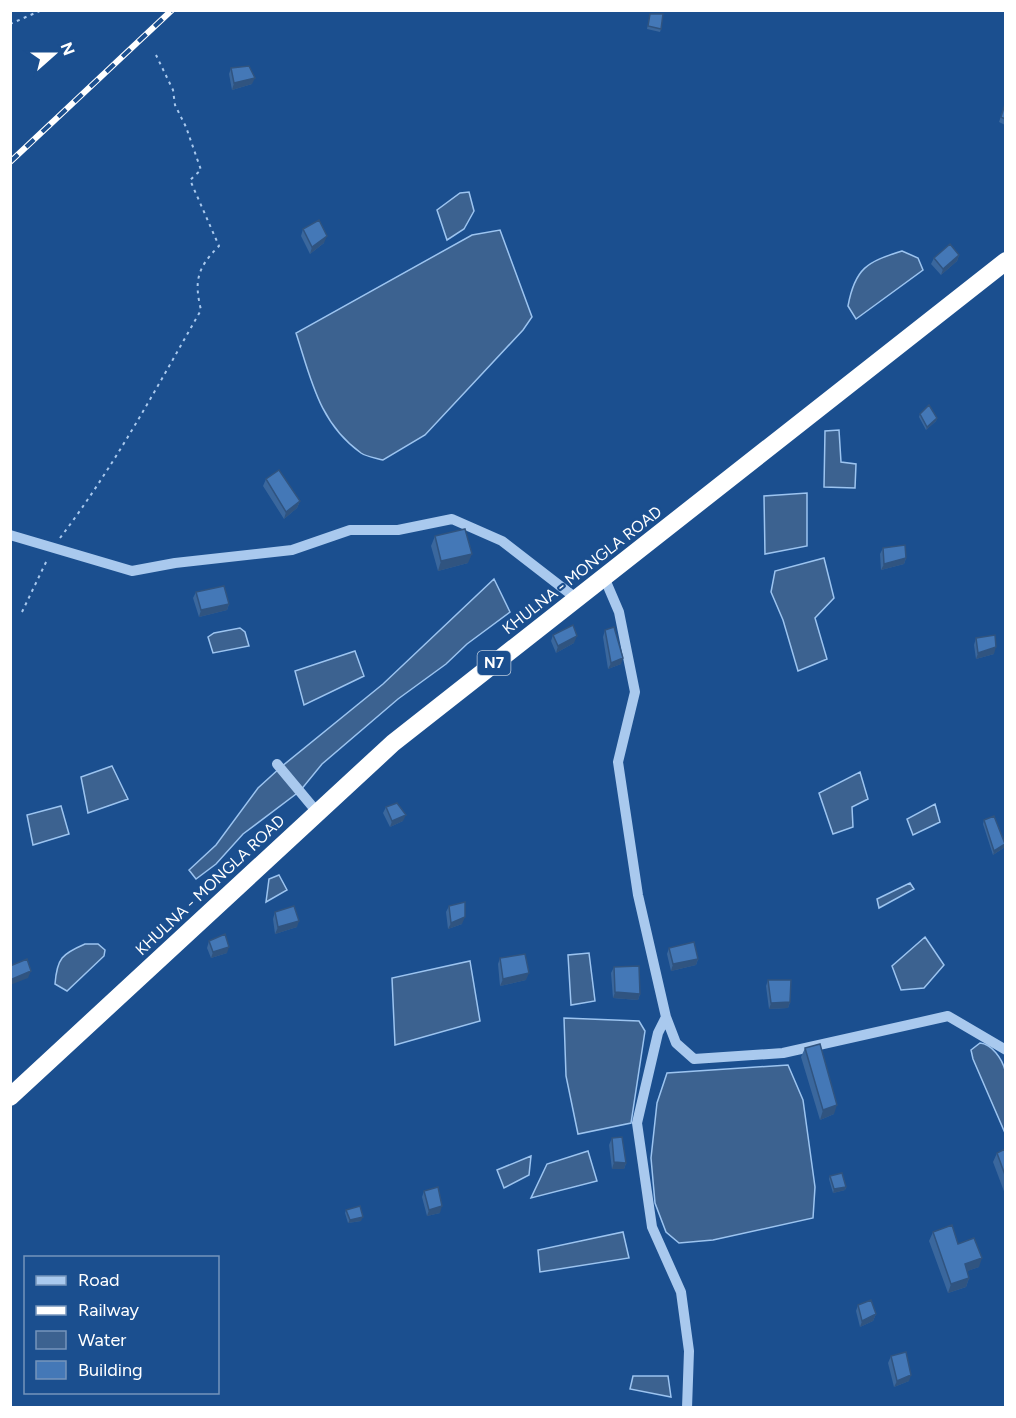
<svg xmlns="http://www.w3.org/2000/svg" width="1016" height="1418" viewBox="0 0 1016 1418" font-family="Figtree,sans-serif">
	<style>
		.water { fill: #3c6290; stroke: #9cc4f0; stroke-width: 1.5 }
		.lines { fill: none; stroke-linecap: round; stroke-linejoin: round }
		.path { stroke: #a9c9ee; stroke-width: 2; stroke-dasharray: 3 4.5; stroke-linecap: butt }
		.minor { stroke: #a9c9ee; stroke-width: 10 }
		.highway { stroke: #fff; stroke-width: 18 }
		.rail-casing { stroke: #fff; stroke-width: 6 }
		.rail { stroke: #1b4f8f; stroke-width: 4; stroke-dasharray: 11; stroke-linecap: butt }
		.wall { fill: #3a679d }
		.shaded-wall { fill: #305480 }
		.building { fill: #4478b7; stroke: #305480; stroke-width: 1.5 }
		.labels { text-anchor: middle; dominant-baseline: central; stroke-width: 4.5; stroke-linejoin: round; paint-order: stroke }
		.shield { fill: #1b4f8f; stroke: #bbcadd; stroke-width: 1.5 }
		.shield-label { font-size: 15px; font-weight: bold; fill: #fff }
		.street-label { font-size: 16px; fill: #fff; stroke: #1b4f8f }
	</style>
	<rect width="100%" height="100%" fill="#1b4f8f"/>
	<path class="water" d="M469,192L474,211L464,229L447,240L437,210L460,193Z
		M500,230L532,317L523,330L425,435L383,460C376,458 367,457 361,453C319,423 311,379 296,333L472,235Z
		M902,251L918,258L923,270L856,319L848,306C855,268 867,262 902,251Z
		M839,430L841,462L856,464L855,488L824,487L825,431Z
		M807,493V546L765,554L764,496Z
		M824,558L834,598L815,618L827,659L798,671L783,620L771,592L775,571Z
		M494,579L510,612L467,644L446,664L398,699L322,764L300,791L243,834L216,864L196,879L189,870L216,845L258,788L281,767L383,684Z
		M240,628L245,632L249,646L213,653L208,637L214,633Z
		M355,651L364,676L304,705L295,671Z
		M112,766L128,799L88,813L81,777Z
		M860,772L868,799L852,807L853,827L833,834L819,793Z
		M935,804L940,822L913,835L907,819Z
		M61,806L69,834L33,845L27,815Z
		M279,875L287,890L266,902L269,879Z
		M910,883L914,889L879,908L877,899Z
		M925,937L944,965L924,988L901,990L892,966Z
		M85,944H98L105,950L104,956L67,991L55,984C57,958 62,954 85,944Z
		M589,953L595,1001L571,1005L568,955Z
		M470,961L480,1021L395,1045L392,978Z
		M564,1018L639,1021L645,1031L631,1123L578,1134L566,1076Z
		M980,1043C992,1044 1002,1059 1005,1070C1008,1081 1005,1119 1005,1133L973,1059L971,1050Z
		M788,1065L803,1100L815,1187L813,1218L713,1240L679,1243L666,1232L655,1203L651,1158L657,1103L667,1073Z
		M588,1151L597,1181L531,1198L547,1164Z
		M531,1156L529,1175L504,1188L497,1170Z
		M623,1232L629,1258L540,1272L538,1250Z
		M633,1376H668L671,1397L630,1389Z"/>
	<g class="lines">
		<path class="path" d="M10,24L42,10
			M60,538C114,467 157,387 201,310C194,281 197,268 219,246L190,180L201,170L186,127L175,105L173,90L156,55
			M22,612L48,558"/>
		<path class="minor" d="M10,535L132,571L175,563L292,550L350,530H398L452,519L502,541L577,599
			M604,577L619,612L635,692L618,762L638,895L666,1017
			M277,764L317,812
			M687,1408L689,1351L681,1292L652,1227L637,1123L658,1033L666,1017L676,1043L694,1059L783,1053L948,1016L1006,1050"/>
		<path class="highway" d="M10,1097L393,743L1006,261"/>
		<g class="rail-casing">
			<path id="rail" d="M10,162L172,10"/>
		</g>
		<use href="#rail" class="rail"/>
	</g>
	<path class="wall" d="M650,14L661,29L660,32L647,29Z
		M231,68L252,84L232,90L229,74Z
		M1005,104V125L999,122Z
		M303,229L324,243L310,254L301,236Z
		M959,255L957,261L941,275L931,264L934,258Z
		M920,414L937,418L936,421L926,430L919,417Z
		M266,479L300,501L297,508L284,519L263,486Z
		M435,536L468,563L438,571L431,546Z
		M883,548L906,558L904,564L881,570L880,554Z
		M196,592L229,604L227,610L199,617L193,598Z
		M605,630L621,664L608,669L603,637Z
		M553,635L574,643L556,653L551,641Z
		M976,638L994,654L976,659L974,645Z
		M386,807L403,821L390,827L383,813Z
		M984,820L1005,847L993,855L983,824Z
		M449,906L462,924L448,929L446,912Z
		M275,912L297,927L275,934L273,919Z
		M209,941L227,953L211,958L207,948Z
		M669,948L698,959L696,965L671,971L667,954Z
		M500,958L526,980L500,986L498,964Z
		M614,967L640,994L638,1000L613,998L611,973Z
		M768,980L790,1002L788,1008L769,1009L766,986Z
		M805,1048L834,1114L820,1120L801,1057Z
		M612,1138L626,1163L624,1169H612L609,1145Z
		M1005,1149V1194L993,1162L997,1153Z
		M830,1176L846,1187L845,1190L833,1193L829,1179Z
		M424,1191L440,1213L427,1216L422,1197Z
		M346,1210L361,1221L348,1223L345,1213Z
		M933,1232L958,1244L979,1267L967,1271L969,1278L966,1287L948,1293L929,1241Z
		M858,1305L876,1314L873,1321L860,1327L856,1311Z
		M891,1356L909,1381L894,1387L888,1363Z"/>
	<path class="shaded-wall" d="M255,78L252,84L232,90L234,83Z
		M327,236L324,243L310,254L312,247Z
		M959,255L957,261L941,275L943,269Z
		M937,418L936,421L926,430L927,427Z
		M300,501L297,508L284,519L286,512Z
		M472,554L468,563L438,571L441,561Z
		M906,558L904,564L881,570L884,564Z
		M229,604L227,610L199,617L201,610Z
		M577,636L574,643L556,653L558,646Z
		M996,647L994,654L976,659L978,653Z
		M623,658L621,664L608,669L611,663Z
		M406,815L403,821L390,827L392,821Z
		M1005,844V847L993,855L994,851Z
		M465,917L462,924L448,929L451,923Z
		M299,921L297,927L275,934L278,927Z
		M229,947L227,953L211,958L213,952Z
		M698,959L696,965L671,971L673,964Z
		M31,971L28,978L10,985V980Z
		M529,973L526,980L500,986L503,979Z
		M615,992L640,994L638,1000L613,998Z
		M790,1002L788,1008L769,1009L771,1003Z
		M837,1105L834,1114L820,1120L823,1110Z
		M614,1162L626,1163L624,1169H612Z
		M846,1187L845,1190L833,1193L834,1189Z
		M442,1206L440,1213L427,1216L429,1210Z
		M363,1217L361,1221L348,1223L350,1220Z
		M982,1258L979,1267L962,1273L965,1264Z
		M969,1278L966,1287L948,1293L951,1284Z
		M876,1314L873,1321L860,1327L862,1321Z
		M911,1375L909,1381L894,1387L897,1381Z"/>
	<path class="building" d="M650,14H663L661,29L648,26Z
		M249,66L255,78L234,83L231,68Z
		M1005,104V119L1001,117Z
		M319,220L327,236L312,247L303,229Z
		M950,244L959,255L943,269L934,258Z
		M929,405L937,418L927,427L920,414Z
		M279,470L300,501L286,512L266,479Z
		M465,529L472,554L441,561L435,536Z
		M905,545L906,558L884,564L883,548Z
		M224,586L229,604L201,610L196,592Z
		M573,625L577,636L558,646L553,635Z
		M614,627L623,658L611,663L605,630Z
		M995,635L996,647L978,653L976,638Z
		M397,803L406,815L392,821L386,807Z
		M994,816L1005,844L994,851L984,820Z
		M465,902V917L451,923L449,906Z
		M294,906L299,921L278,927L275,912Z
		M225,934L229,947L213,952L209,941Z
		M694,942L698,959L673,964L669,948Z
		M525,954L529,973L503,979L500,958Z
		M27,959L31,971L10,980V966Z
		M639,966L640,994L615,992L614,967Z
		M768,980H791L790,1002L771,1003Z
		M820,1044L837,1105L823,1110L805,1048Z
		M622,1137L626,1163L614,1162L612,1138Z
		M1005,1149V1175L997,1153Z
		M842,1173L846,1187L834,1189L830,1176Z
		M438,1187L442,1206L429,1210L424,1191Z
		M360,1206L363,1217L350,1220L346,1210Z
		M952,1225L958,1244L974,1238L982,1258L965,1264L969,1278L951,1284L933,1232Z
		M871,1300L876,1314L862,1321L858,1305Z
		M906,1352L911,1375L897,1381L891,1356Z"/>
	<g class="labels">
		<rect class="shield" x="477.5" y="651" width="33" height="24" rx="4.5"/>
		<g class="shield-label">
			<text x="494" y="663">N7</text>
		</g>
		<g class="street-label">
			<text transform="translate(582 570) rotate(-38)">KHULNA - MONGLA ROAD</text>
			<text transform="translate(210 885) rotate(-43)">KHULNA - MONGLA ROAD</text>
		</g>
	</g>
	<rect width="1016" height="1418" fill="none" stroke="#ffffff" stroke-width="24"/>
	<rect x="24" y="1256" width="195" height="138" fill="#1b4f8f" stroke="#7695bc" stroke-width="1.5"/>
	<rect x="36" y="1276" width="30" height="9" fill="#a9c9ee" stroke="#7695bc" stroke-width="1.5"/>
	<text x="78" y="1286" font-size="18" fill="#ffffff">Road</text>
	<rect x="36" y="1306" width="30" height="9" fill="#ffffff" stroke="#7695bc" stroke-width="1.5"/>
	<text x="78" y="1316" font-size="18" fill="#ffffff">Railway</text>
	<rect x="36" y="1331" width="30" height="18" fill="#3c6290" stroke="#7695bc" stroke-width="1.5"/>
	<text x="78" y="1346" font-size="18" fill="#ffffff">Water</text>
	<rect x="36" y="1361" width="30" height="18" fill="#4478b7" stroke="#7695bc" stroke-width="1.5"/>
	<text x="78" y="1376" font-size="18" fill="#ffffff">Building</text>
	<g transform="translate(54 54) rotate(69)" stroke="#1b4f8f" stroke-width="4.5" paint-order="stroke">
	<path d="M0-4.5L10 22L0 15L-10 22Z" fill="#ffffff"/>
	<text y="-9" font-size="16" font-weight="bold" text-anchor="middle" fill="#ffffff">N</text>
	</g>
</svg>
